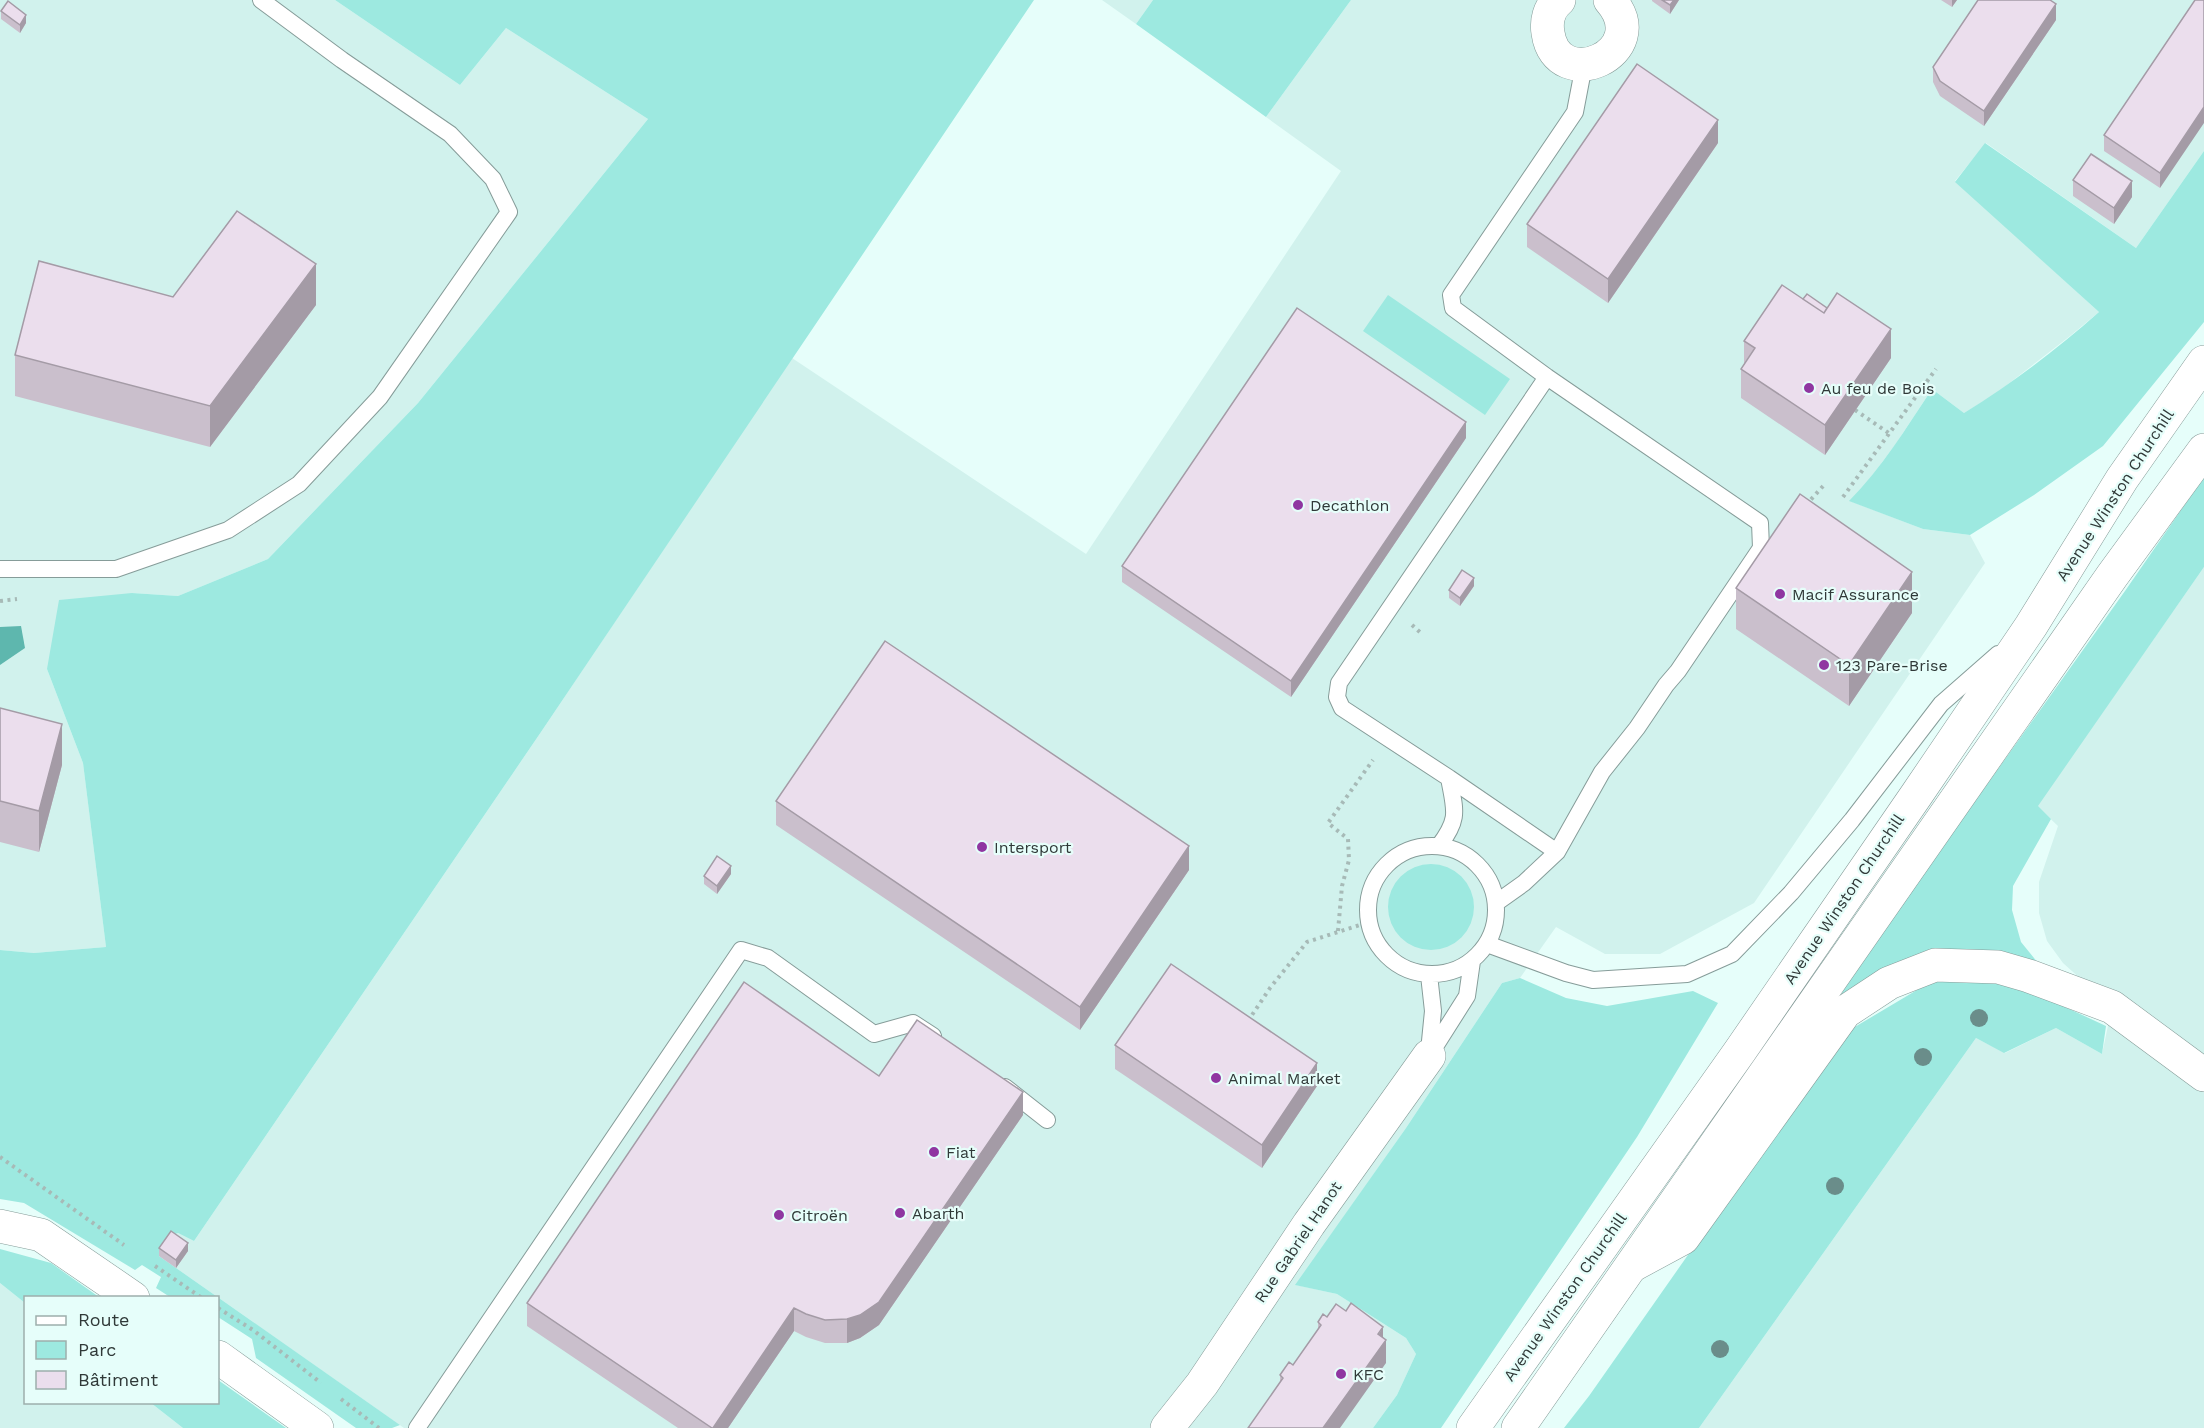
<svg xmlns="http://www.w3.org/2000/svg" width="2204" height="1428" viewBox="0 0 2204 1428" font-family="'Work Sans',sans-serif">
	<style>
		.built { fill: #d1f2ed }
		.green { fill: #9de9e0 }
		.water { fill: #5eb7ae }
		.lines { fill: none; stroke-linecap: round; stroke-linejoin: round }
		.lane-casing { stroke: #869c99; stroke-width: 18 }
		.street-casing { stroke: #869c99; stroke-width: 34 }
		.secondary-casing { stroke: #869c99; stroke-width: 34 }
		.path { stroke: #a7bab7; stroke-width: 4; stroke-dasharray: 3 4.5; stroke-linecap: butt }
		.lane { stroke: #fff; stroke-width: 16 }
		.street { stroke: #fff; stroke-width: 33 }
		.secondary { stroke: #fff; stroke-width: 33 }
		.tree { fill: #6a8d8a }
		.wall { fill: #cabfcc }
		.shaded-wall { fill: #a49ba6 }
		.building { fill: #ebdeed; stroke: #a49ba6; stroke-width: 1.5 }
		.poi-dot { fill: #8f36a1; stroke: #e6fefa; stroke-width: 2 }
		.labels { text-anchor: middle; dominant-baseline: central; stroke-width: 4.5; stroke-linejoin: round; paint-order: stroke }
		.poi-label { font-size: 16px; fill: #303938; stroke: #e6fefa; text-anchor: start }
		.street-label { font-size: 16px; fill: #303938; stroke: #e6fefa }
	</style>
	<rect width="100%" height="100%" fill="#e6fefa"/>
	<path class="built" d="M0,0H335L460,85L506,28L648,119L418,403L268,559L178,596L132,593L47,669L83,763L106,947L34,953L0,950Z
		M1102,0H1153L1136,24Z
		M1351,0H2204V151L2136,248L1986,143L1955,181L2099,312L2070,336L1994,395L1964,413L1932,389L1895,445L1862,489L1850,501L1923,529L1970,535L1985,563L1754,903L1660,954H1605L1556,927L1520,978L1502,983L1406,1128L1296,1285L1337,1294L1406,1338L1416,1354L1397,1395L1373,1428H404L159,1256L169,1236L178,1233L194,1241L541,732L792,358L1086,554L1341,171L1266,117Z
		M2204,567V1428H1699L1976,1038L2005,1053L2056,1028L2102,1054L2112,1007L2063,963L2047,941L2039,913V882L2058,826L2037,806Z
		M0,1283L25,1303L26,1402L151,1403L183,1428H0Z"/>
	<path class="green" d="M335,0H1034L541,732L194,1241L178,1233L170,1236L159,1256L400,1425L392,1428H356L256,1358L252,1339L218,1317V1298L170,1297L156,1288L161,1277L142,1265L135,1270L24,1203L0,1199V950L34,953L106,947L83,763L47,669L59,600L132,593L178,596L268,559L418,403L648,119L506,28L460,85Z
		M1153,0H1351L1266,117L1136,24Z
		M1985,143L2136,248L2204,151V322L2103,446L2034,495L1970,535L1923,529L1849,501C1882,468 1906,428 1932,389L1964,413C2012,384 2057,349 2099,312L1955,182Z
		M1388,295L1510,379L1485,415L1363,331Z
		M2204,477V567L2038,806L2051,819L2013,886L2012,910L2021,942L2042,968L1998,952L1841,995L1849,978L2125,591Z
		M1388 907a43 43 0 1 1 86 0a43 43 0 1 1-86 0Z
		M1520,978L1566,998L1607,1006L1693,991L1718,1003L1637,1137L1441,1428H1373L1397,1395L1416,1354L1406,1338L1337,1294L1295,1285L1406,1128L1502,983Z
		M1978,979L2024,988L2106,1026L2102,1054L2056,1028L2004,1053L1976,1038L1699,1428H1564L1589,1396L1843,1034L1922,987L1940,980Z
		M0,1249L51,1263L99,1297L26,1298L25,1303L0,1283Z
		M218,1380L286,1428H183L151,1403L218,1402Z"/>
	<path class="water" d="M21,626L25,648L0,665V627Z"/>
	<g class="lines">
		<g class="lane-casing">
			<path id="lane" d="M0,569H116L228,530L299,484L380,397L509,212L493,179L450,134L342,60L261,0
				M1449,778L1557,852
				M1439,846C1460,818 1455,811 1449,778L1342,708L1337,697L1339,683L1547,377
				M1368 910a64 64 0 1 1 128 0a64 64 0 1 1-128 0Z
				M1496,903L1524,883L1557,852L1602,772L1637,728L1666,685L1678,671L1761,548L1760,523L1547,377L1453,308L1451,295L1575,112L1584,65
				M1487,944L1566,973L1593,980L1687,974L1732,954L1791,893L1852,820L1941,704L1998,654
				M1429,975L1433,1011L1429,1051
				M1429,1056L1467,996L1472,961
				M1005,1087L1047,1120
				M417,1428L741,950L768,958L874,1034L913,1023L933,1036"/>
		</g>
		<g class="street-casing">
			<path id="street" d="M1559,0C1549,8 1546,21 1548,33C1557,96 1656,53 1610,0
				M0,1226L41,1235L133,1298
				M1633,1265L1683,1238L1845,1012L1889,983L1935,965L1998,967L2029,976L2112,1007L2204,1075
				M218,1357L317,1428
				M1167,1428L1202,1384L1309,1224L1429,1056"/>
		</g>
		<g class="secondary-casing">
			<path id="secondary" d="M1473,1428L1740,1051L1917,794L2031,626L2122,479L2204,362
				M1518,1428L2112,576L2204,450"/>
		</g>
		<path class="path" d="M1855,410L1890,434
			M1843,497L1936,369
			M1806,505L1824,485
			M0,601L17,599
			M1412,625L1423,635
			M1338,931L1342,886L1349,860L1348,839L1328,823L1373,760
			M1248,1021L1270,988L1307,942L1369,922
			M0,1157L124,1245
			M155,1266L202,1298
			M218,1308L253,1330L321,1383
			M341,1399L379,1428"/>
		<use href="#lane" class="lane"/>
		<use href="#street" class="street"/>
		<use href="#secondary" class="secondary"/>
	</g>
	<g class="tree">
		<circle cx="1979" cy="1018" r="9"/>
		<circle cx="1923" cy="1057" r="9"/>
		<circle cx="1835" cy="1186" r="9"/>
		<circle cx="1720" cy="1349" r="9"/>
	</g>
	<path class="wall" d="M1652,0H1679L1670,14L1652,1Z
		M1941,0H1957L1952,7Z
		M2195,0L2160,188L2104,151V135Z
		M1,11L26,23L20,33L1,19Z
		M2056,20L1984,126L1940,96L1933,82V67Z
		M1718,143L1608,303L1527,247V224Z
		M2073,180L2132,197L2114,224L2073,196Z
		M173,297L316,305L210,447L15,396V355Z
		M1744,341L1891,358L1825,455L1741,398V369L1744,365Z
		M1466,438L1291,697L1122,582V566Z
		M1474,586L1460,606L1449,598V590Z
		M1736,588L1912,613L1849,706L1736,629Z
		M0,708L62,765L39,852L0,842Z
		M776,801L1189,870L1080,1030L776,825Z
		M731,874L717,894L704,884V876Z
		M1115,1045L1317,1086L1262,1168L1115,1069Z
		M879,1076L1023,1115L879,1325L860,1338L847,1343H825L806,1337L794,1331L728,1428H678L527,1326V1303Z
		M159,1248L188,1251L176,1268L159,1256Z
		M1327,1317L1383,1338L1386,1363L1280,1383V1375L1293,1365L1318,1330V1322Z"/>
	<path class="shaded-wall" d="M1674,0H1679L1670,14V5Z
		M1952,0H1957L1952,7Z
		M2056,4V20L1984,126V111Z
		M26,15V23L20,33V25Z
		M2204,107V123L2160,188V173Z
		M1718,120V143L1608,303V279Z
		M2132,181V197L2114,224V208Z
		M316,264V305L210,447V406Z
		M1891,329V358L1825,455V425Z
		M1466,422V438L1291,697V681Z
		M1912,572V613L1849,706V665Z
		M1474,578V586L1460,606V598Z
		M62,724V765L39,852V811Z
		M1189,846V870L1080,1030V1007Z
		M731,866V874L717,894V886Z
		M1317,1063V1086L1262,1168V1145Z
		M1023,1092V1115L879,1325L860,1338L847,1343V1319Z
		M188,1243V1251L176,1268V1260Z
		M794,1308V1331L728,1428H713Z
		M1383,1327V1344L1386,1340V1363L1340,1428H1323Z"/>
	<path class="building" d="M1662,0H1674L1670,5Z
		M1978,0H2050L2056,4L1984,111L1940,81L1933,67Z
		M2195,0H2204V107L2160,173L2104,135Z
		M8,1L26,15L20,25L1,11Z
		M1637,64L1718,120L1608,279L1527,224Z
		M2091,154L2132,181L2114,208L2073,180Z
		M237,211L316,264L210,406L15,355L39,261L173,297Z
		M1782,285L1824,313L1837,293L1891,329L1825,425L1741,369L1755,348L1744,341Z
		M1807,294L1827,308L1824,313L1803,299Z
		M1297,308L1466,422L1291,681L1122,566Z
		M1800,494L1912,572L1849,665L1736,588Z
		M1462,570L1474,578L1460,598L1449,590Z
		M885,641L1189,846L1080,1007L776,801Z
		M0,708L62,724L39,811L0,801Z
		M717,856L731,866L717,886L704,876Z
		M1171,964L1317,1063L1262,1145L1115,1045Z
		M744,982L879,1076L917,1020L1023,1092L879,1302L860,1315L847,1319L825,1320L806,1314L794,1308L713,1428H712L527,1303Z
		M171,1231L188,1243L176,1260L159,1248Z
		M1351,1303L1383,1327L1378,1334L1386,1340L1323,1428H1248L1283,1378L1280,1375L1289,1362L1293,1365L1321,1325L1318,1322L1323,1314L1327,1317L1336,1304L1346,1311Z"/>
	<g class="poi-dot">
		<circle cx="1809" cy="388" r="6"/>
		<circle cx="1298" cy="505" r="6"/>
		<circle cx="1780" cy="594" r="6"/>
		<circle cx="1824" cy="665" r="6"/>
		<circle cx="982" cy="847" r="6"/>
		<circle cx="1216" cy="1078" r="6"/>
		<circle cx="934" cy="1152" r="6"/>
		<circle cx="900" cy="1213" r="6"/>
		<circle cx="779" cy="1215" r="6"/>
		<circle cx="1341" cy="1374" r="6"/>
	</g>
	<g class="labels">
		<g class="poi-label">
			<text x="1821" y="388">Au feu de Bois</text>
			<text x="1310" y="505">Decathlon</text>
			<text x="1792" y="594">Macif Assurance</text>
			<text x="1836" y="665">123 Pare-Brise</text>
			<text x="994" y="847">Intersport</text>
			<text x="1228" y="1078">Animal Market</text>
			<text x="946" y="1152">Fiat</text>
			<text x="912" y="1213">Abarth</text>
			<text x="791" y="1215">Citroën</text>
			<text x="1353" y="1374">KFC</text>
		</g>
		<g class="street-label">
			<text transform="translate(2115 495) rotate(-57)">Avenue Winston Churchill</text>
			<text transform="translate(1844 899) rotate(-56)">Avenue Winston Churchill</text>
			<text transform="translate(1298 1242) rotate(-56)">Rue Gabriel Hanot</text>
			<text transform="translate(1565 1297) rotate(-55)">Avenue Winston Churchill</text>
		</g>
	</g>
	<rect x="24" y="1296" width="195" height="108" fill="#e6fefa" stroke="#9dafac" stroke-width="1.5"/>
	<rect x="36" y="1316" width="30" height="9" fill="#ffffff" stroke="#9dafac" stroke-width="1.5"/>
	<text x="78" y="1326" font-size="18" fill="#303938">Route</text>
	<rect x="36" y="1341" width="30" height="18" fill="#9de9e0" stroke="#9dafac" stroke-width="1.5"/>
	<text x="78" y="1356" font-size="18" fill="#303938">Parc</text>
	<rect x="36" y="1371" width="30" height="18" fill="#ebdeed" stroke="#9dafac" stroke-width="1.5"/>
	<text x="78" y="1386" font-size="18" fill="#303938">Bâtiment</text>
</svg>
